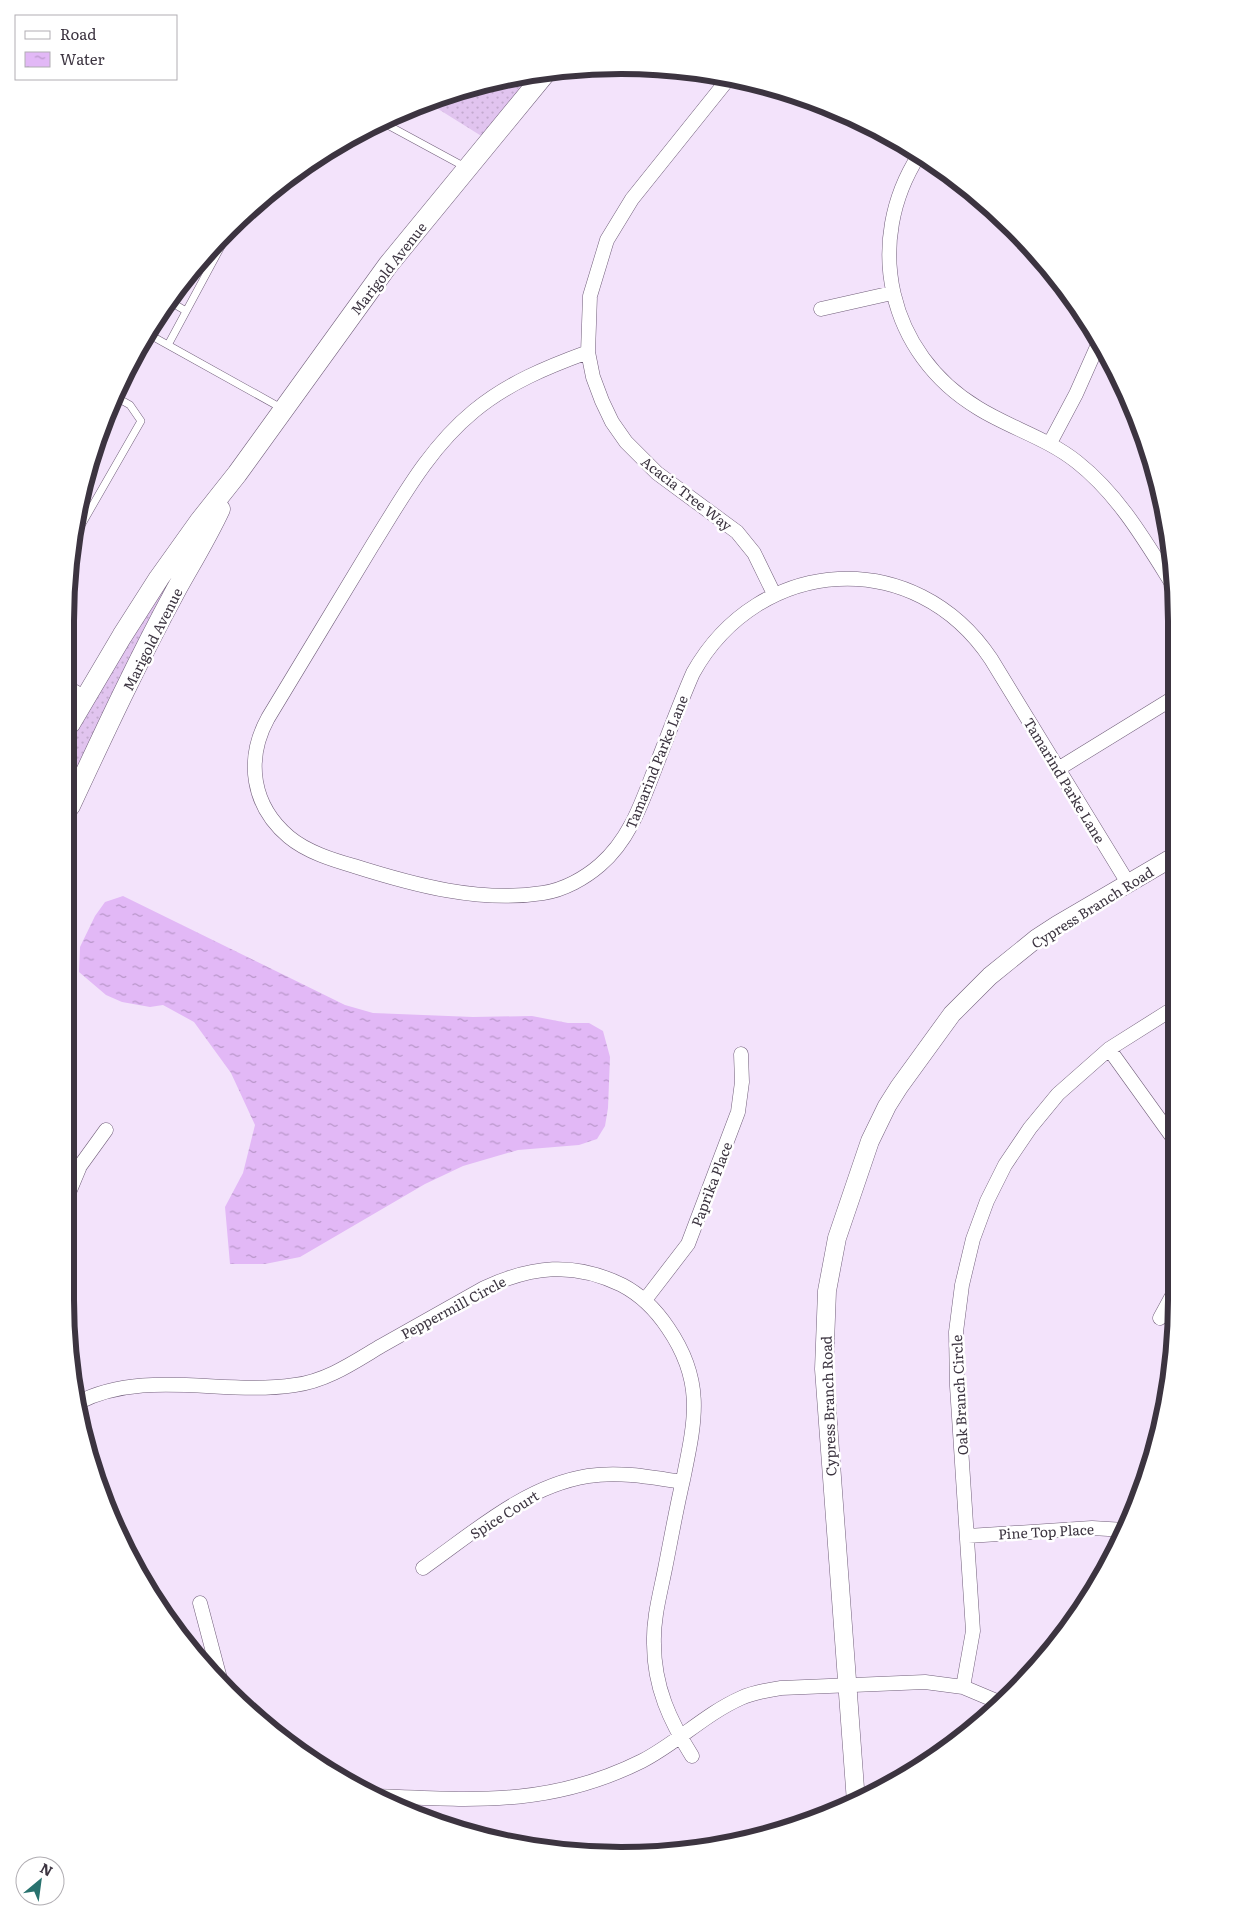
<svg xmlns="http://www.w3.org/2000/svg" width="1242" height="1921" viewBox="0 0 1242 1921" font-family="Literata,serif">
	<style>
		.grass { fill: url(#grass-dots) }
		.water { fill: url(#water-ripples) }
		.lines { fill: none; stroke-linecap: round; stroke-linejoin: round }
		.service-casing { stroke: #715f7a; stroke-width: 8 }
		.minor-casing { stroke: #715f7a; stroke-width: 15 }
		.tertiary-casing { stroke: #715f7a; stroke-width: 19 }
		.secondary-casing { stroke: #715f7a; stroke-width: 21 }
		.service { stroke: #fff; stroke-width: 7 }
		.minor { stroke: #fff; stroke-width: 14 }
		.tertiary { stroke: #fff; stroke-width: 18 }
		.secondary { stroke: #fff; stroke-width: 20 }
		.labels { text-anchor: middle; dominant-baseline: central; stroke-width: 5; stroke-linejoin: round; paint-order: stroke }
		.street-label { font-size: 14px; fill: #3c3440; stroke: #fff }
		.rim { fill: none; stroke: #3c3440; stroke-width: 6 }
	</style>
	<defs>
		<pattern id="grass-dots" width="8" height="8" patternUnits="userSpaceOnUse" patternTransform="scale(1.25)"><rect width="8" height="8" fill="#e1c4ef"/><path d="M2 2h.1M6 6h.1" fill="none" stroke="#c2a9ce" stroke-width="1.8" stroke-linecap="round"/></pattern>
		<pattern id="water-ripples" width="26" height="14" patternUnits="userSpaceOnUse" patternTransform="scale(1.25)"><rect width="26" height="14" fill="#e2b8f6"/><path d="M2 4q2-2 4 0t4 0M15 11q2-2 4 0t4 0" fill="none" stroke="#b896c9"/></pattern>
	</defs>
	<rect width="100%" height="100%" fill="#f3e3fb"/>
	<path class="grass" d="M535,73L483,137L427,102L443,94Z
		M193,544L70,787V741L91,701L165,583Z"/>
	<path class="water" d="M123,896L345,1005L373,1013L473,1017L532,1016L568,1023H589L603,1031L610,1057L608,1108L605,1126L597,1139L579,1145L518,1150L463,1166L425,1184L300,1257L265,1264H230L225,1207L243,1173L255,1125L231,1073L194,1022L163,1005L150,1007L122,1002L106,995L79,972L80,947L95,916L105,902Z"/>
	<g class="lines">
		<g class="service-casing">
			<path id="service" d="M382,122L465,167
				M169,301L186,311
				M150,335L283,409
				M168,345L231,228
				M71,543L141,421L130,405L114,396"/>
		</g>
		<g class="minor-casing">
			<path id="minor" d="M729,78L632,199L607,240L590,296L588,352L593,377L602,401L612,422L626,442L657,473L737,532L754,553L774,594
				M919,155C863,242 888,354 978,408C1010,428 1047,438 1077,462C1120,496 1147,544 1176,590
				M821,309L892,293
				M588,352C547,367 508,383 474,411C429,448 402,498 372,546C337,603 303,661 268,718C245,760 252,806 289,837C307,852 333,860 354,866C414,885 480,903 543,893C564,890 585,878 600,865C629,840 641,805 654,771C667,738 679,705 693,673C759,555 915,545 991,659L1128,883
				M1050,443L1076,394L1100,340
				M70,689L84,697
				M1058,769L1175,697
				M1109,1049L1173,1138
				M70,1190L80,1166L106,1130
				M645,1300L688,1244L710,1186L738,1112L742,1082L741,1054
				M1160,1318L1173,1294
				M77,1403C145,1368 223,1396 295,1385C327,1381 354,1362 381,1346C415,1327 450,1307 484,1288C532,1266 573,1261 622,1285C641,1295 656,1310 668,1328C705,1382 695,1421 683,1480C676,1510 671,1539 665,1569C660,1594 653,1619 654,1644C654,1687 670,1721 692,1756
				M968,1536L1092,1528L1125,1530
				M423,1568C473,1533 525,1486 588,1476C619,1471 651,1477 682,1482
				M200,1603L222,1686
				M963,1687L973,1631L957,1386L956,1332L962,1285L973,1239L987,1201L1005,1165L1030,1128L1058,1094L1109,1049L1174,1008
				M374,1796C473,1800 550,1807 642,1761C677,1743 705,1714 741,1698C754,1692 768,1690 781,1688L925,1682L963,1687L1001,1703"/>
		</g>
		<g class="tertiary-casing">
			<path id="tertiary" d="M856,1802L824,1369L827,1291L837,1238L870,1141L887,1106L899,1087L952,1014L990,976L1037,938L1057,925L1175,856"/>
		</g>
		<g class="secondary-casing">
			<path id="secondary" d="M70,724L122,636L159,578L199,522L237,474L388,265L548,70
				M70,806C104,733 138,660 176,590C191,563 207,537 220,509"/>
		</g>
		<use href="#service" class="service"/>
		<use href="#minor" class="minor"/>
		<use href="#tertiary" class="tertiary"/>
		<use href="#secondary" class="secondary"/>
	</g>
	<g class="labels">
		<g class="street-label">
			<text transform="translate(388 268) rotate(-52)">Marigold Avenue</text>
			<text transform="translate(687 493) rotate(38)">Acacia Tree Way</text>
			<text transform="translate(152 639) rotate(-63)">Marigold Avenue</text>
			<text transform="translate(656 762) rotate(-68)">Tamarind Parke Lane</text>
			<text transform="translate(1065 780) rotate(59)">Tamarind Parke Lane</text>
			<text transform="translate(1092 907) rotate(-32)">Cypress Branch Road</text>
			<text transform="translate(711 1184) rotate(-69)">Paprika Place</text>
			<text transform="translate(453 1307) rotate(-28)">Peppermill Circle</text>
			<text transform="translate(959 1395) rotate(-93)">Oak Branch Circle</text>
			<text transform="translate(828 1406) rotate(-92)">Cypress Branch Road</text>
			<text transform="translate(504 1514) rotate(-32)">Spice Court</text>
			<text transform="translate(1046 1531) rotate(-3)">Pine Top Place</text>
		</g>
	</g>
	<path d="M0 0H1242V1921H0ZM621 74H621A547 547 0 0 1 1168 621V1300A547 547 0 0 1 621 1847H621A547 547 0 0 1 74 1300V621A547 547 0 0 1 621 74Z" fill="#fff" fill-rule="evenodd"/>
	<path class="rim" d="M621 74H621A547 547 0 0 1 1168 621V1300A547 547 0 0 1 621 1847H621A547 547 0 0 1 74 1300V621A547 547 0 0 1 621 74Z"/>
	<rect x="15" y="15" width="162" height="65" fill="#ffffff" stroke="#b1aeb3"/>
	<rect x="25" y="31" width="25" height="8" fill="#ffffff" stroke="#b1aeb3"/>
	<text x="60" y="40" font-size="15" fill="#3c3440">Road</text>
	<rect x="25" y="52" width="25" height="15" fill="url(#water-ripples)" stroke="#b1aeb3"/>
	<text x="60" y="65" font-size="15" fill="#3c3440">Water</text>
	<g transform="translate(40 1881) rotate(29)"><circle r="24" fill="#ffffff" stroke="#b1aeb3"/>
	<path d="M0-4L9 19L0 12L-9 19Z" fill="#28726e"/>
	<text y="-8" font-size="14" font-weight="bold" text-anchor="middle" fill="#3c3440">N</text>
	</g>
</svg>
